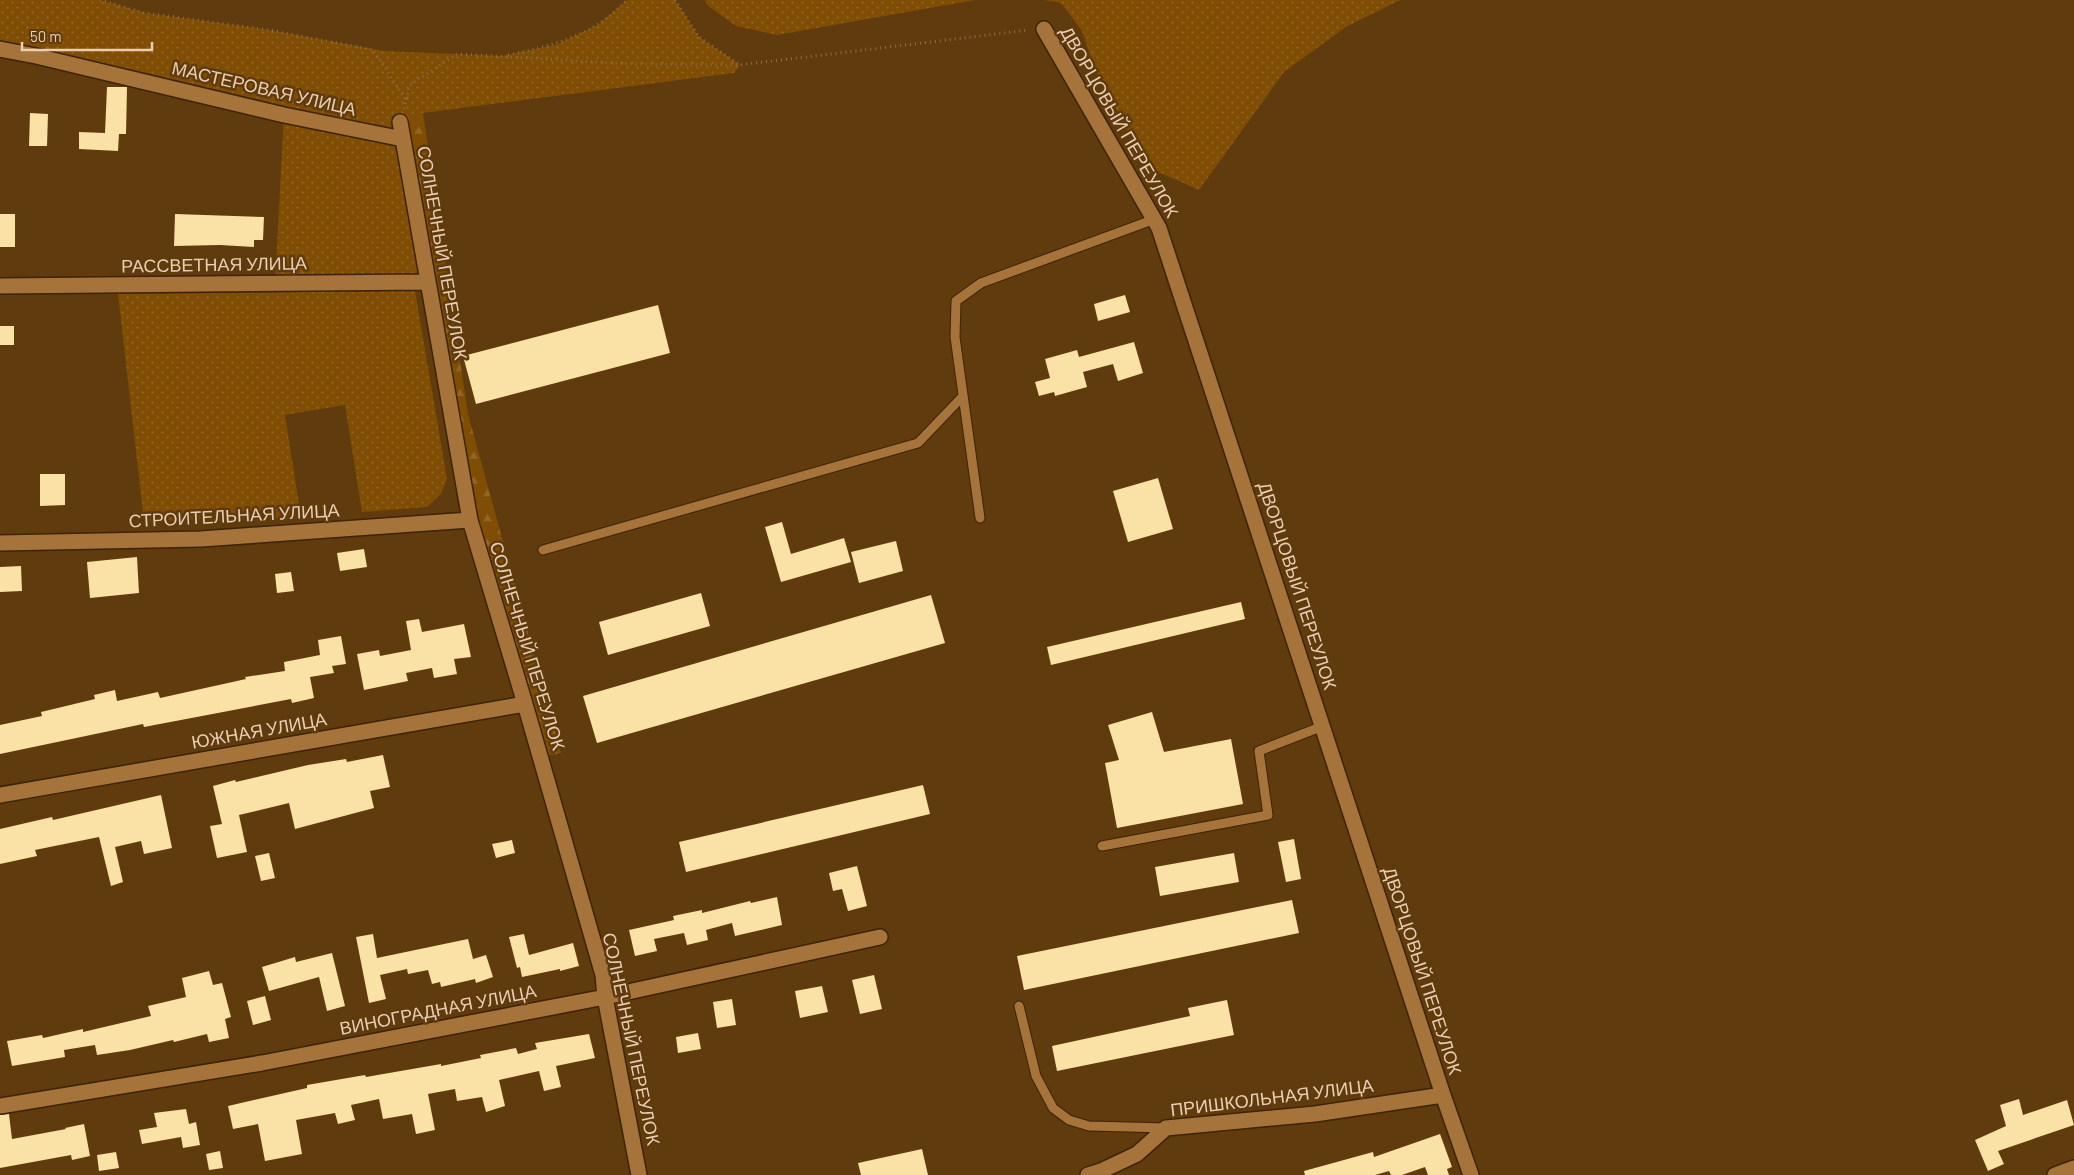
<svg xmlns="http://www.w3.org/2000/svg" width="2074" height="1175" viewBox="0 0 2074 1175" font-family="Barlow,sans-serif">
  <style>
    .grass { fill: url(#grass-dots) }
    .forest { fill: url(#forest-firs) }
    .building { fill: #fae1a6 }
    .lines { fill: none; stroke-linecap: round; stroke-linejoin: round }
    .lane-casing { stroke: #3d2405; stroke-width: 11 }
    .street-casing { stroke: #3d2405; stroke-width: 18 }
    .path { stroke: #8f6d46; stroke-width: 3; stroke-dasharray: 1 4; stroke-linecap: butt }
    .lane { stroke: #a6733b; stroke-width: 9 }
    .street { stroke: #a6733b; stroke-width: 15 }
    .labels { text-anchor: middle; stroke-width: 5; stroke-linejoin: round; paint-order: stroke }
    .street-label { font-size: 18px; fill: #eaceb3; stroke: #5f3b0d }
  </style>
  <defs>
    <pattern id="grass-dots" width="8" height="8" patternUnits="userSpaceOnUse" patternTransform="scale(1.25)"><rect width="8" height="8" fill="#7f4d03"/><path d="M2 2h.1M6 6h.1" fill="none" stroke="#916525" stroke-width="1.8" stroke-linecap="round"/></pattern>
    <pattern id="forest-firs" width="22" height="20" patternUnits="userSpaceOnUse" patternTransform="scale(1.25)"><rect width="22" height="20" fill="#7f4d03"/><path d="M5 1l3.5 6h-7zM16 11l3.5 6h-7z" fill="#916525"/></pattern>
  </defs>
  <rect width="100%" height="100%" fill="#5f3b0d"/>
  <!-- grass -->
  <path class="grass" d="M0,0h100l45,13 124,17 115,21 119,5 55,-12 40,-19 29,-25h48l24,37 41,28 -6,8 -311,40 -22,9 26,160 -152,1 9,-168 -284,-66z
    M705,0h270l-198,35 -41,-9 -29,-21z
    M1044,0h356l-54,27 -62,45 -85,118 -52,-23 -51,-95 -14,-41 -21,-28z
    M415,291l32,188 -6,15 -14,13 -65,5 -17,-107 -60,10 16,102 -157,4 -26,-227z"/>
  <!-- forest -->
  <path class="forest" d="M423,113l45,301 93,339 -21,4 -70,-237 -70,-398z"/>
  <!-- building -->
  <path class="building" d="M107,87h20l-1,47h-7l-1,17 -39,-2v-17l26,1z
    M30,113l18,1 -1,32h-18z
    M0,214h15v33h-15z
    M175,214l89,3 -1,23h-9v7l-34,-2 -46,1z
    M1125,295l5,17 -32,9 -4,-17z
    M658,305l12,48 -194,51 -13,-48z
    M0,326h14v19h-14z
    M1134,342l9,31 -25,8 -5,-17 -30,8 4,15 -32,9 -1,-4 -15,4 -4,-14 15,-4 -5,-19 32,-9 2,7z
    M40,474h25v31l-25,1z
    M1158,478l15,51 -45,13 -15,-51z
    M782,522l9,32 53,-16 7,24 -70,20 -16,-55z
    M896,541l7,30 -44,12 -8,-31z
    M364,549l3,18 -27,4 -3,-18z
    M137,557l2,36 -49,5 -3,-36z
    M21,566l1,25 -22,1v-25z
    M291,572l3,19 -17,2 -2,-19z
    M701,593l9,33 -102,29 -9,-33z
    M931,595l14,48 -348,100 -14,-47z
    M1241,602l4,17 -194,46 -4,-18z
    M419,619l3,13 42,-8 7,33 -17,2 3,15 -23,4 -2,-10 -26,5 2,8 -44,9 -7,-36 22,-4 1,6 31,-6 -5,-29z
    M341,636l5,28 -14,2 2,7 -24,4 4,21 -22,5 -1,-4 -147,28 -1,-3 -143,30v-29l42,-9 -1,-4 54,-13 -1,-4 21,-5 2,11 41,-9 2,6 86,-19 -1,-2 40,-6 -1,-9 36,-7 -2,-15z
    M1152,712l12,40 67,-13 12,65 -126,24 -12,-65 14,-3 -11,-35z
    M383,755l7,32 -20,4 4,17 -79,21 -6,-26 -50,12 8,37 -30,6 -7,-32 12,-2 -9,-38 22,-6 1,2 72,-17 38,-6 1,3z
    M923,785l7,29 -244,58 -7,-30z
    M161,795l11,53 -28,6 -3,-13 -26,6 8,35 -12,4 -12,-49 -64,13 2,6 -37,8v-35l52,-12 1,3z
    M1294,839l7,40 -15,3 -8,-40z
    M512,840l3,13 -19,5 -4,-14z
    M269,853l6,25 -14,3 -6,-25z
    M1234,853l5,29 -79,14 -5,-29z
    M857,866l10,40 -19,5 -6,-22 -9,2 -4,-18z
    M777,897l5,28 -47,11 -3,-13 -26,7 2,10 -21,5 -3,-12 -30,6 3,12 -22,5 -6,-26 45,-10 -1,-4 29,-6v3l48,-12 1,2z
    M1292,900l7,33 -275,57 -7,-34z
    M373,934l4,24 91,-19 5,20 13,-4 7,22 -17,6 -1,-4 -34,8 -1,-5 -8,2 -4,-14 -20,4 -1,-5 -27,6 6,24 -17,4 -13,-66z
    M524,934l5,21 44,-12 6,23 -19,5v-2l-38,8 -2,-10 -3,1 -8,-31z
    M332,953l13,53 -18,5 -8,-34 -50,14 -7,-24 33,-10 1,5z
    M209,971l4,14 9,-2 9,34 -6,2 4,19 -20,4 -2,-8 -33,8 -1,-2 -43,10 -33,5 -2,-10 -31,5 1,7 -53,9 -5,-25 35,-6 1,3 40,-9v3l68,-16 -3,-10 38,-9 -4,-19z
    M874,975l8,34 -22,5 -8,-34z
    M822,986l6,26 -28,6 -5,-27z
    M265,996l6,24 -18,5 -6,-24z
    M732,999l4,26 -19,3 -4,-26z
    M1227,1000l7,35 -177,36 -5,-25 138,-30 -2,-8z
    M698,1033l3,16 -23,4 -2,-16z
    M589,1034l6,24 -39,8 5,21 -17,4 -5,-20 -40,9 6,26 -19,6 -4,-15 -25,4 -2,-12 -27,5 7,36 -19,4 -4,-20 -29,5 -4,-20 -28,6 4,15 -17,4 -3,-11 -39,7 6,34 -37,7 -7,-37 -25,5 -5,-23 79,-18v-3l58,-10 1,2 75,-13v2l40,-8 -1,-3 36,-7 2,6 19,-5 -2,-6z
    M2019,1099l4,16 44,-15 7,25 -76,26 6,13 -16,7 -13,-31 31,-14 -6,-21z
    M186,1109l3,15 7,-2 4,23 -17,3 -2,-11 -39,7 -3,-14 18,-3 -3,-14z
    M9,1114l3,25 54,-10 -1,-1 19,-4 6,32 -18,4 -1,-5 -71,13v-53z
    M1440,1134l12,33 -5,2 2,6h-21l-3,-8 -23,8h-11l-2,-4 -14,4h-70l-1,-4 69,-19 1,5z
    M922,1149l6,26h-67l-3,-12z
    M220,1151l3,17 -14,2 -3,-16z
    M116,1152l3,16 -20,3 -2,-16z"/>
  <g class="lines">
    <!-- lane casing -->
    <g class="lane-casing">
      <path id="lane" d="M980,518l-25,-181 1,-36 25,-18 174,-64
        M543,550l375,-107 45,-47
        M1102,846l166,-31 -9,-64 64,-25
        M1019,1006l17,70 17,32 16,12 20,6 77,2"/>
    </g>
    <!-- street casing -->
    <g class="street-casing">
      <path id="street" d="M1044,29l115,199 284,867 28,80
        M0,49l36,7 248,59 119,24
        M400,122l70,398 55,184 78,271 2,22 34,178
        M0,286l427,-4
        M0,543l201,-4 269,-19
        M0,795l525,-91
        M0,1106l262,-43 343,-66 275,-60
        M1088,1175l13,-4 36,-17 29,-26 149,-14 128,-19
        M2055,1175l19,-7"/>
    </g>
    <!-- path -->
    <path class="path" d="M100,0l45,13 124,17 104,20 33,50
      M675,0l24,37 41,28 289,-35
      M508,55c46,-10 85,-19 119,-55
      M404,109l6,-24 47,-31 173,10 109,1"/>
    <!-- lane -->
    <use href="#lane" class="lane"/>
    <!-- street -->
    <use href="#street" class="street"/>
  </g>
  <g class="labels">
    <!-- street labels -->
    <g class="street-label">
      <text transform="translate(264 89) rotate(13)" y="6">МАСТЕРОВАЯ УЛИЦА</text>
      <text transform="translate(1119 122) rotate(60)" y="6">ДВОРЦОВЫЙ ПЕРЕУЛОК</text>
      <text transform="translate(442 253) rotate(80)" y="6">СОЛНЕЧНЫЙ ПЕРЕУЛОК</text>
      <text transform="translate(214 265) rotate(-1)" y="6">РАССВЕТНАЯ УЛИЦА</text>
      <text transform="translate(234 516) rotate(-3)" y="6">СТРОИТЕЛЬНАЯ УЛИЦА</text>
      <text transform="translate(1297 586) rotate(72)" y="6">ДВОРЦОВЫЙ ПЕРЕУЛОК</text>
      <text transform="translate(527 646) rotate(73)" y="6">СОЛНЕЧНЫЙ ПЕРЕУЛОК</text>
      <text transform="translate(259 731) rotate(-10)" y="6">ЮЖНАЯ УЛИЦА</text>
      <text transform="translate(1422 971) rotate(72)" y="6">ДВОРЦОВЫЙ ПЕРЕУЛОК</text>
      <text transform="translate(438 1010) rotate(-11)" y="6">ВИНОГРАДНАЯ УЛИЦА</text>
      <text transform="translate(631 1039) rotate(78)" y="6">СОЛНЕЧНЫЙ ПЕРЕУЛОК</text>
      <text transform="translate(1272 1098) rotate(-7)" y="6">ПРИШКОЛЬНАЯ УЛИЦА</text>
    </g>
  </g>
  <!-- scale -->
  <path d="M22 42v8h130v-8" fill="none" stroke="#eaceb3" stroke-width="2.5"/>
  <text x="30" y="42" font-size="15" fill="#eaceb3" stroke="#5f3b0d" stroke-width="4" paint-order="stroke">50 m</text>
</svg>
